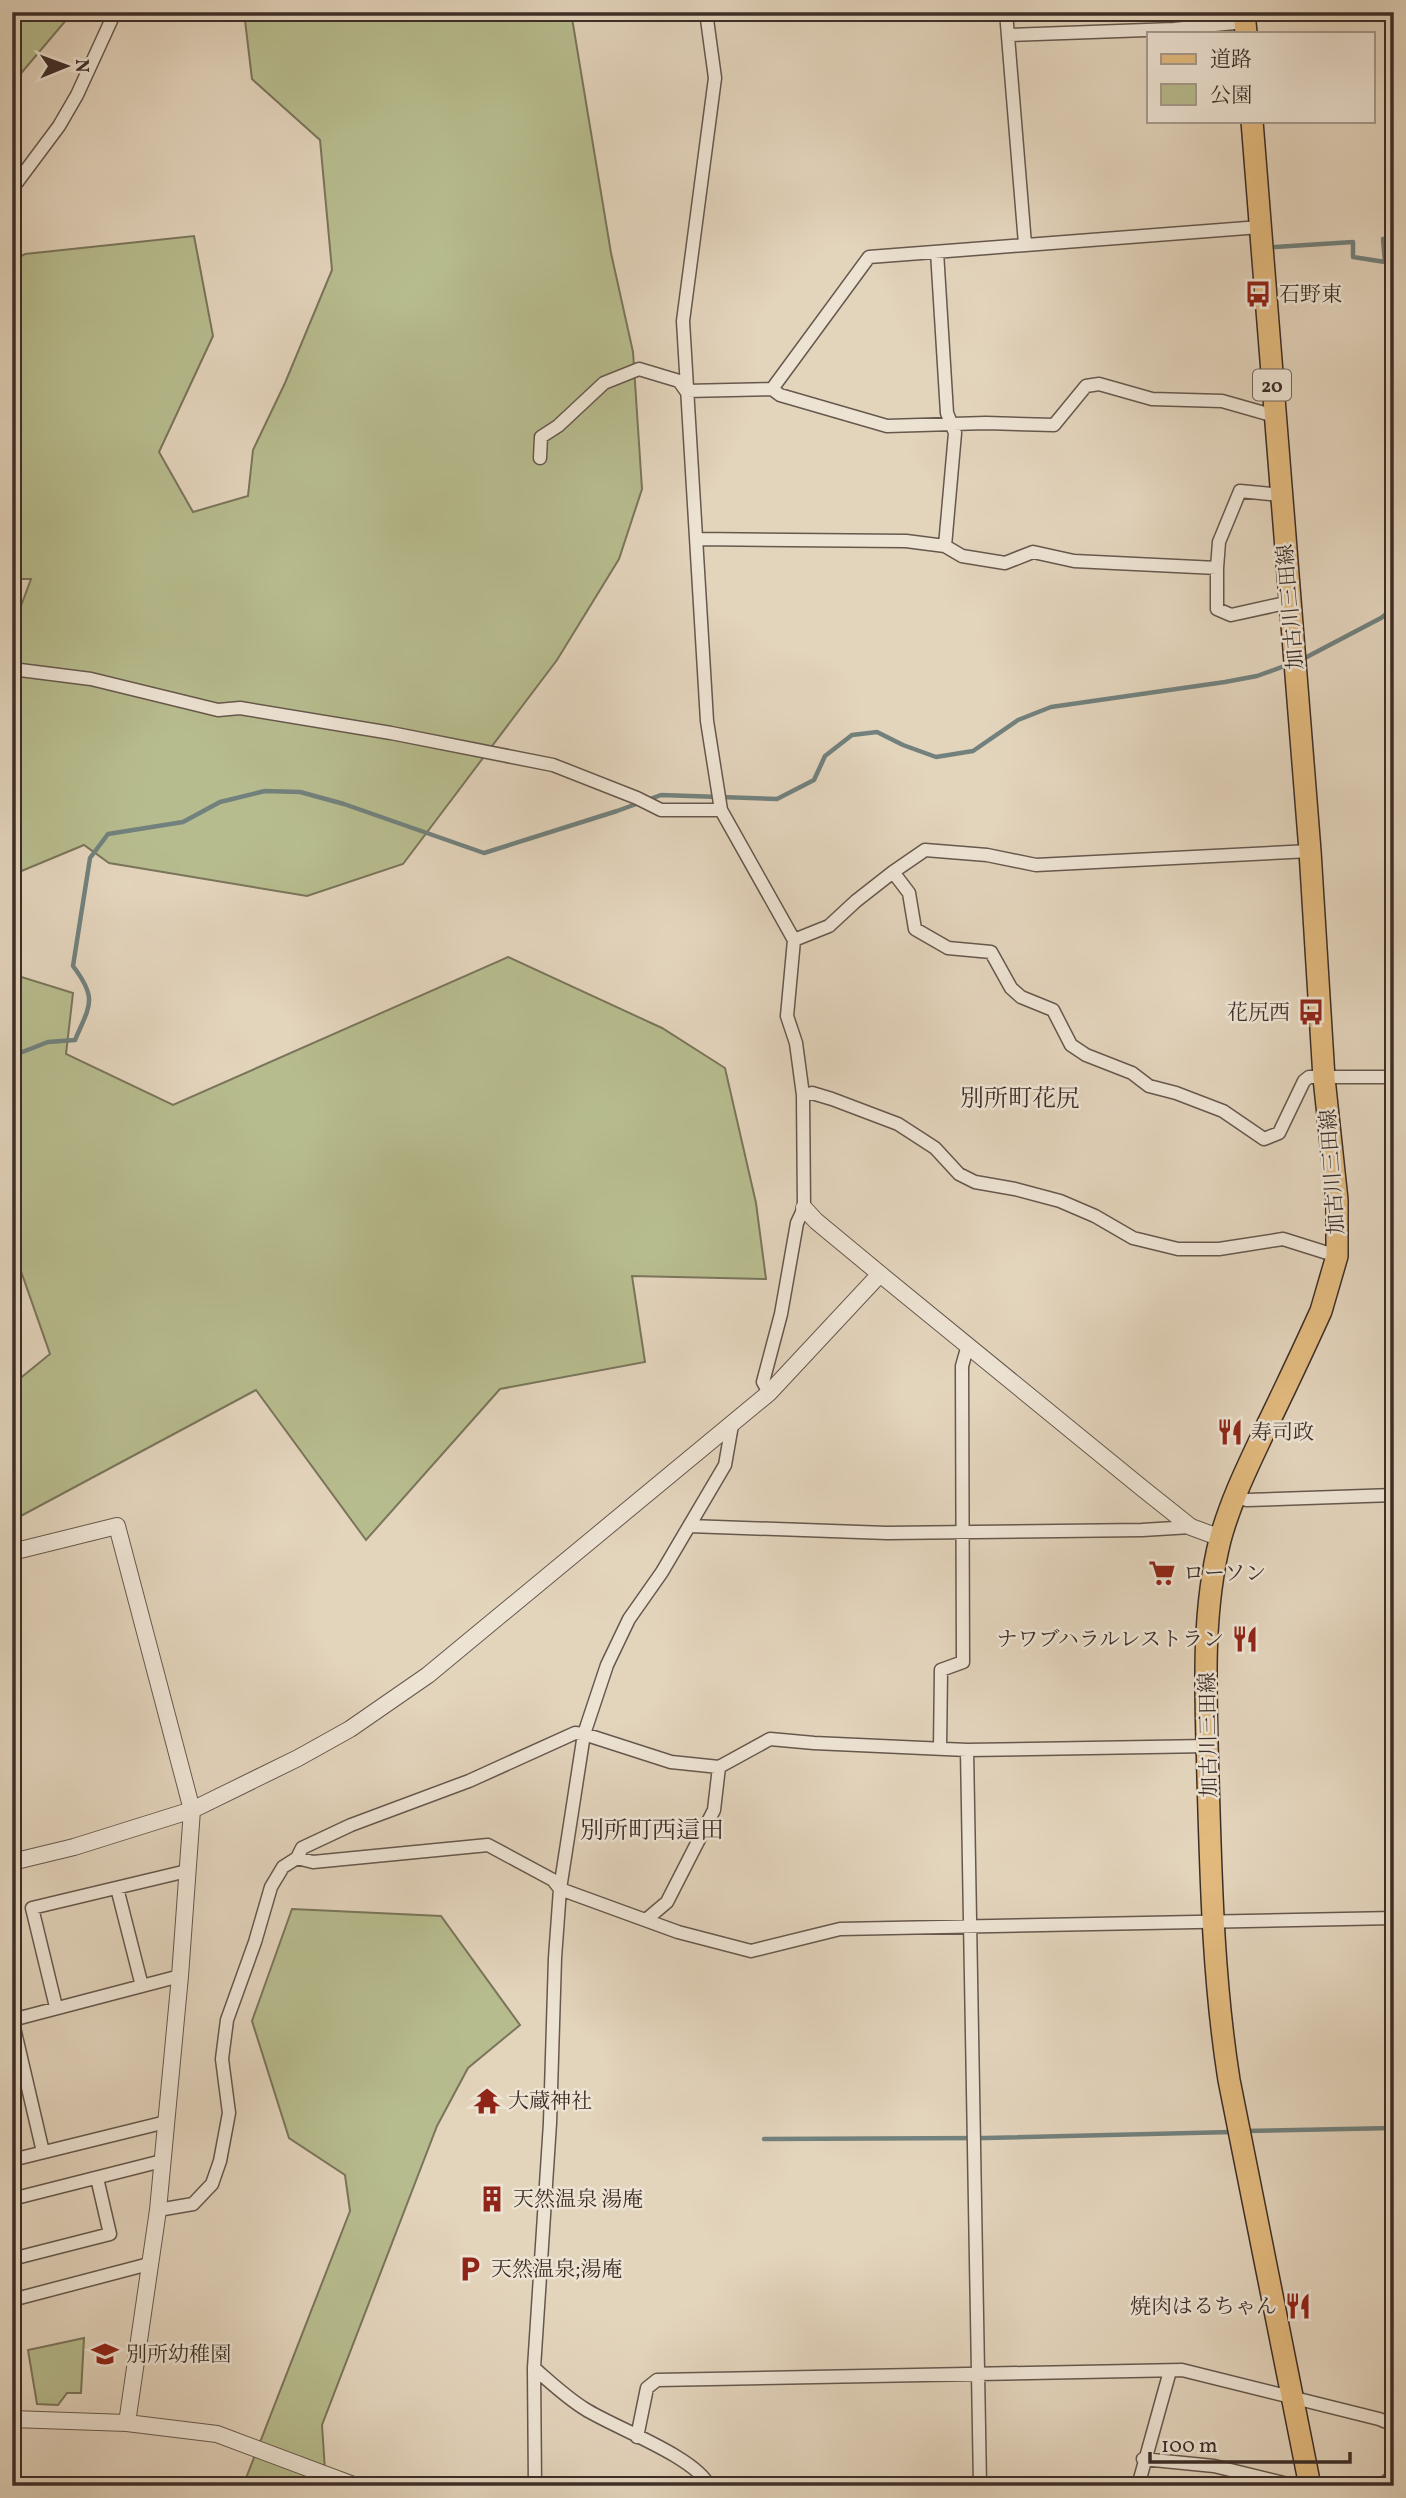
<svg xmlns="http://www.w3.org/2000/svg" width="1406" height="2498" viewBox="0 0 1406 2498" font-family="Vollkorn,'Noto Serif JP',serif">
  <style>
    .green { fill: #b7bc8e; stroke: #7a755b; stroke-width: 2 }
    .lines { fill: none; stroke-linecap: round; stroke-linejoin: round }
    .stream { stroke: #72817d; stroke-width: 4.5 }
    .minor-casing { stroke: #66584d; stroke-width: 15 }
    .tertiary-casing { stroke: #66584d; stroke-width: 18 }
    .primary-casing { stroke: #3d2e28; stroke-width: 24 }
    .minor { stroke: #ede3d3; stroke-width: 12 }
    .tertiary { stroke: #ede3d3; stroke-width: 16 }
    .primary { stroke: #e2ba7e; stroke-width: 21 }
    .labels { text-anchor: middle; stroke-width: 5; stroke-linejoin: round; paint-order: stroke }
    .shield { fill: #ede3d3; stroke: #72645b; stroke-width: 2 }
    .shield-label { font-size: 19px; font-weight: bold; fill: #3d2e28 }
    .poi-label { font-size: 21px; fill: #3d2e28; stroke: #ede3d3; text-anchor: start }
    .street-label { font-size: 21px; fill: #3d2e28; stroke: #ede3d3 }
    .quarter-label { font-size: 24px; fill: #3d2e28; stroke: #ede3d3 }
  </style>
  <rect width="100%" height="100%" fill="#e3d4bc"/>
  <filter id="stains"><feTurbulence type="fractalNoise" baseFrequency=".00286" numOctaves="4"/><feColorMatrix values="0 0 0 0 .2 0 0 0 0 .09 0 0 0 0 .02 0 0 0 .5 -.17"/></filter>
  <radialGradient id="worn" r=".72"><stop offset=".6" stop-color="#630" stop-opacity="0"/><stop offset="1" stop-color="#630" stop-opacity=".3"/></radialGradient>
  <!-- green -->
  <path class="green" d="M12,12h61l-61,72z
    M244,12h327l40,241 22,99 9,137 -23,70 -62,101 -154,204 -96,32 -198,-33 -25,-18 -72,30v-245l19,-51h-19v-318l13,-7 169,-18 19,100 -54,116 34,60 55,-16 5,-46 32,-67 47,-113 -12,-130 -68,-61z
    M508,957l154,71 63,40 31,135 10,76 -134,-3 13,86 -145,27 -134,151 -110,-150 -239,128 -5,-3v-130l38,-31 -34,-97h-4v-283l61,19 -7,61 107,51z
    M292,1909l149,7 79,109 -52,43 -31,58 -115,299 4,61h-83l107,-275 -5,-36 -56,-37 -37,-117z
    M84,2338l-3,55h-14l-9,12 -21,-1 -9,-54z"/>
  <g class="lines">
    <!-- stream -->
    <path class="stream" d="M1275,247l78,-5v15l32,5 -2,-23 11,-1
      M1301,660l80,-42 13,-10
      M12,1056l36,-14 27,-2c15,-35 23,-41 -2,-74l17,-108 18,-24 75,-12 37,-20 45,-11 35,1 44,12 140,49 133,-42 44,-16 116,4 37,-19 11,-24 27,-21 25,-3 26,13 33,12 37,-6 45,-31 33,-13 174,-25 32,-6 33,-12
      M1244,2131l150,-3
      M764,2139l222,-1 246,-6"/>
    <!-- minor casing -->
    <g class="minor-casing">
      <path id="minor" d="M706,12l9,66 -32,243 24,400 14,89 73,130 -7,76 9,27 7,52 1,113 -7,15 -16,91 -18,68 6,11
        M1006,12l19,232
        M1008,35l166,-6 71,-7
        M12,189l47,-63 18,-31 38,-83
        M937,252l10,161 8,20 -10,113
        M772,389l8,6 107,31 99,-3 68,2 32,-39 13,-2 53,15 70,2 53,15
        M686,391l86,-2 97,-132 391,-30
        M540,458l1,-21 17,-11 46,-43 35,-14 40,12 7,10
        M696,539l210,2 39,5 17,10 43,7 28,-11 41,9 143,7v41l14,6 59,-13
        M1217,568l2,-26 21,-51 41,4
        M12,669l79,10 127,31 22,-2 151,25 162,32 84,33 24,12h60
        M893,872l32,-22 62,5 49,10 274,-14
        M794,940l35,-14 27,-25 37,-29 16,21 6,36 33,19 43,4 20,36 10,9 32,13 18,35 15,10 46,18 17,13 27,7 47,18 41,28 15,-6 25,-52 5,-4h85
        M803,1095l9,-2 20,6 66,25 37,24 24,26 16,8 40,7 45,12 35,15 38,22 45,11h41l64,-10 54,17
        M1234,1496l13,4 147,-5
        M689,1526l198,7 255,-3 49,-3
        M940,1749l1,-79 22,-8 -1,-296 6,-21
        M967,1750l13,736
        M297,1858l5,-10 49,-23 118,-44 106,-48 9,1 87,28 48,5 51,-28 44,4 153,7 241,-4
        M117,1888l25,98
        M647,1919l20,-17 47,-92 5,-43
        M56,2007l-24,-99 155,-37
        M12,2019l31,133
        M12,2020l168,-44
        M12,2160l154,-38
        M12,2199l150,-38
        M158,2210l35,-6 19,-20 8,-23 9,-48 -7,-54 5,-39 28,-78 16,-55 12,-20 14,-9 16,4 175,-17 65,35 7,9 118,43 73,19 89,-22 554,-11
        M12,2259l98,-25 -13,-56
        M12,2300l137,-36
        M534,2368c16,14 33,30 51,41 30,19 111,48 124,77
        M637,2437l10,-49 10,-8 525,-10 197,49 15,6
        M1143,2459l71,7 82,20
        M535,2486l-1,-118 16,-245 5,-165 5,-69 24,-155 23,-69 22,-46 33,-47 63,-107 7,-40
        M1138,2486l32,-115
        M1382,2486l12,-12"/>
    </g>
    <!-- tertiary casing -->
    <g class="tertiary-casing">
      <path id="tertiary" d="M804,1208l12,13 64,53 262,214 49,39 30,11
        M12,1552l105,-26 75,284 -12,166 -22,234 -31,213
        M12,1862l62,-15 118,-37 106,-52 52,-29 78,-54 341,-282 111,-119
        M12,2419l115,4 90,11 139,52"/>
    </g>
    <!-- primary casing -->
    <g class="primary-casing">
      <path id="primary" d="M1244,12l2,21
        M1252,121l58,730 14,227 13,122v56l-16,55c-19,42 -39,84 -59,125 -16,34 -32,67 -42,104 -19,76 -14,159 -12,238 3,101 5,201 21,302l81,406"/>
    </g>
    <!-- minor -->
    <use href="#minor" class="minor"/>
    <!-- tertiary -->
    <use href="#tertiary" class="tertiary"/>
    <!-- primary -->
    <use href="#primary" class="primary"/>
  </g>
  <!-- icons -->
  <defs>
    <g id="bus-bare" transform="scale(2.1)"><path d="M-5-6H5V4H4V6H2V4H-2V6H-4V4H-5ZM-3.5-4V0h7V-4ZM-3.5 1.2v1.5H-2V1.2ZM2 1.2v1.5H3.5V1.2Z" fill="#8f2418" stroke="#ede3d3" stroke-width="2.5" paint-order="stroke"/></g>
    <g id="restaurant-bare" transform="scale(2.1)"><path d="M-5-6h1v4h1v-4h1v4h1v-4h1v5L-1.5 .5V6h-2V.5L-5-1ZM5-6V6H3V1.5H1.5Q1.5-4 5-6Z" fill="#8f2418" stroke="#ede3d3" stroke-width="2.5" paint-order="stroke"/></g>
    <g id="supermarket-bare" transform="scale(2.1)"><path d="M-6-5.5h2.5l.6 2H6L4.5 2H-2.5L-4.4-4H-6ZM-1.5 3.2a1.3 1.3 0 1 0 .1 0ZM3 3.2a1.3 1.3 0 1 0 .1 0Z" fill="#8f2418" stroke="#ede3d3" stroke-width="2.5" paint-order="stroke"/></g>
    <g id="temple-bare" transform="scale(2.1)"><path d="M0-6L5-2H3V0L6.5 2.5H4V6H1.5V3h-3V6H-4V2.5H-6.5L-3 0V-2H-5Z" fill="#8f2418" stroke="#ede3d3" stroke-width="2.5" paint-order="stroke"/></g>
    <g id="building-bare" transform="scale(2.1)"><path d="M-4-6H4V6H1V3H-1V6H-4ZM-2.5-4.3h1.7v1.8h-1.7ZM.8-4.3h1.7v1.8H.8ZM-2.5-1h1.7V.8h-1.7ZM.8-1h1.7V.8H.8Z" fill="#8f2418" stroke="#ede3d3" stroke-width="2.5" paint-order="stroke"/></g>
    <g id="parking-bare" transform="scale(2.1)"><path d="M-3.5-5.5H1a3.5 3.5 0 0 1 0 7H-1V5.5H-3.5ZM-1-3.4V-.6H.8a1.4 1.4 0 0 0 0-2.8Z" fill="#8f2418" stroke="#ede3d3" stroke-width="2.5" paint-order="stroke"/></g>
    <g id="school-bare" transform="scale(2.1)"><path d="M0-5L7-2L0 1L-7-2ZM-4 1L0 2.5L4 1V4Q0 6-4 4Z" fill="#8f2418" stroke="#ede3d3" stroke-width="2.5" paint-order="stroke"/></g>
  </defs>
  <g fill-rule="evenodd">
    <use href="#bus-bare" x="1258" y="294"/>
    <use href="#bus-bare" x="1311" y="1012"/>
    <use href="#restaurant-bare" x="1230" y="1432"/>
    <use href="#supermarket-bare" x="1162" y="1573"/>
    <use href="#restaurant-bare" x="1245" y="1639"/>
    <use href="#temple-bare" x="487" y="2101"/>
    <use href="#building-bare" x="492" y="2199"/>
    <use href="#parking-bare" x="470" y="2269"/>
    <use href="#restaurant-bare" x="1298" y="2306"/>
    <use href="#school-bare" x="105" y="2354"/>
  </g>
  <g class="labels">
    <!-- shield labels -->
    <rect class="shield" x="1253" y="369.5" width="38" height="31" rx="5"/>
    <g class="shield-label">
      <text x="1272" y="392">20</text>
    </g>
    <!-- poi labels -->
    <g class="poi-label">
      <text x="1279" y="301">石野東</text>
      <text x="1290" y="1019" text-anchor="end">花尻西</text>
      <text x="1251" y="1439">寿司政</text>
      <text x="1183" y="1580">ローソン</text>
      <text x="1224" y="1646" text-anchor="end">ナワブハラルレストラン</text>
      <text x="508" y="2108">大蔵神社</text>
      <text x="513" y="2206">天然温泉 湯庵</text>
      <text x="491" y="2276">天然温泉;湯庵</text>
      <text x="1277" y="2313" text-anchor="end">焼肉はるちゃん</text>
      <text x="126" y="2361">別所幼稚園</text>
    </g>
    <!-- street labels -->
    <g class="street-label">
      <text transform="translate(1290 607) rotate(-95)" y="7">加古川三田線</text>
      <text transform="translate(1332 1172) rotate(-94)" y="7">加古川三田線</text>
      <text transform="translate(1208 1735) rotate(-91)" y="7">加古川三田線</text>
    </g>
    <!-- quarter labels -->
    <g class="quarter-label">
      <text x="1020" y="1106">別所町花尻</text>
      <text x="652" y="1838">別所町西這田</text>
    </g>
  </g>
  <!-- margin -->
  <rect width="1406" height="2498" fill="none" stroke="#e3d4bc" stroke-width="42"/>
  <rect x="14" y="14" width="1378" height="2470" fill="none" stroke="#3d2e28" stroke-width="3.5"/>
  <rect x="21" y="21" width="1364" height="2456" fill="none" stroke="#3d2e28" stroke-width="2"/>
  <!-- legend -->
  <rect x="1147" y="32" width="228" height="91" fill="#ede3d3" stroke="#a79b8f" stroke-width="2"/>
  <rect x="1161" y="54" width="35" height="10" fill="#e2ba7e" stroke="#a79b8f" stroke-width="2"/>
  <text x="1210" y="66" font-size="21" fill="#3d2e28">道路</text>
  <rect x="1161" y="84" width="35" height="21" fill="#b7bc8e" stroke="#a79b8f" stroke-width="2"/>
  <text x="1210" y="102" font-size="21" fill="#3d2e28">公園</text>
  <!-- north arrow -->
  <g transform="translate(66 66) rotate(89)" stroke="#ede3d3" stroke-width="5" paint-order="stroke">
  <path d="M0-5L12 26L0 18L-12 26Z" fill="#3d2e28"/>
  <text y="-10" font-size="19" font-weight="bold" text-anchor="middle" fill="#3d2e28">N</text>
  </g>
  <!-- scale -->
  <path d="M1150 2452v10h200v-10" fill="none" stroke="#3d2e28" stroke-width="3.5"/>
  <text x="1161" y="2452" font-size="21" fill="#3d2e28" stroke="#ede3d3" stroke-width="5" paint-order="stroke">100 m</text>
  <rect width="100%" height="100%" filter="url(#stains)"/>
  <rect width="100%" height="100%" fill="url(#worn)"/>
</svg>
